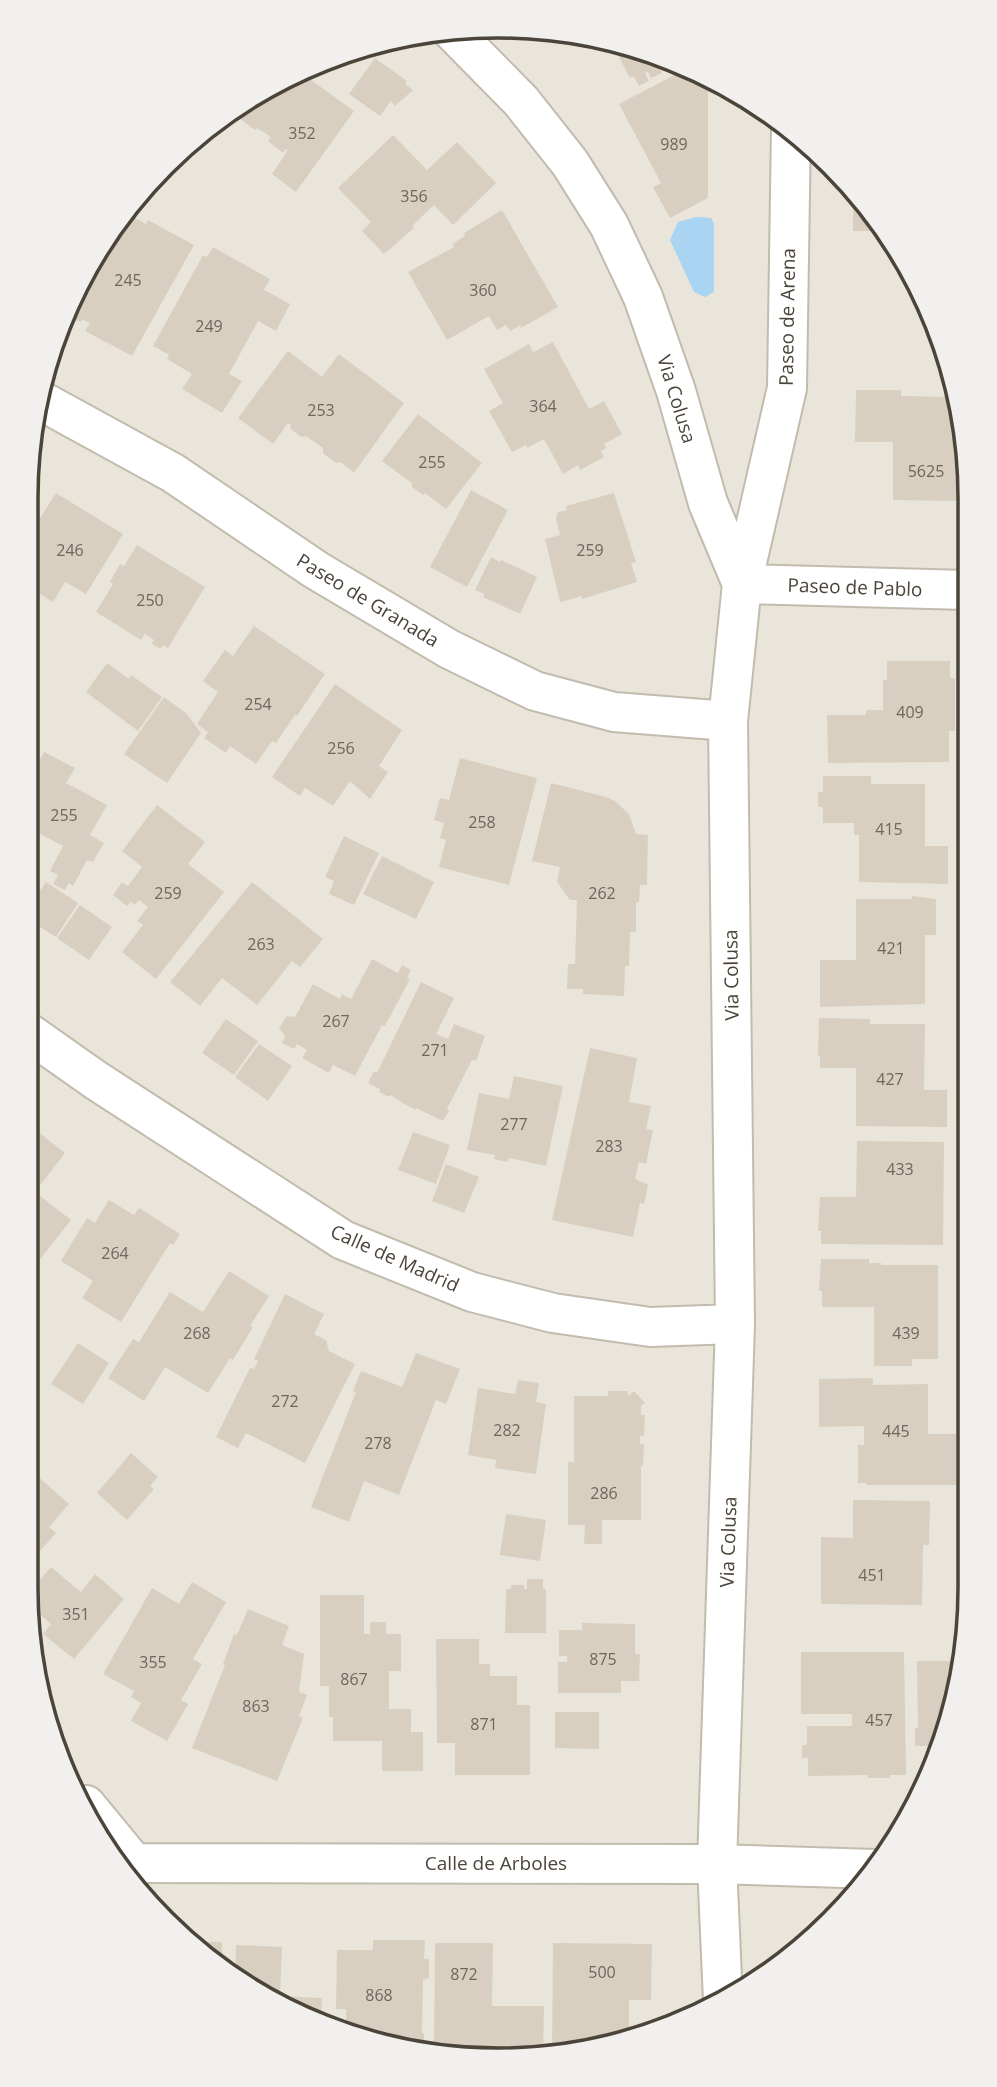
<svg xmlns="http://www.w3.org/2000/svg" width="997" height="2087" viewBox="0 0 997 2087" font-family="'Open Sans',sans-serif">
  <style>
    .residential { fill: #eae5da }
    .water { fill: #a9d4f2 }
    .building { fill: #d8cfc1 }
    .lines { fill: none; stroke-linecap: round; stroke-linejoin: round }
    .minor-casing { stroke: #c2bbae; stroke-width: 42 }
    .tertiary-casing { stroke: #c2bbae; stroke-width: 42 }
    .minor { stroke: #fff; stroke-width: 38 }
    .tertiary { stroke: #fff; stroke-width: 38 }
    .labels { text-anchor: middle; stroke-width: 5; stroke-linejoin: round; paint-order: stroke }
    .number-label { font-size: 16px; fill: #6e675b }
    .street-label { font-size: 19px; fill: #4b4439; stroke: #fff }
    .rim { fill: none; stroke: #4b4439; stroke-width: 3.5 }
  </style>
  <rect width="100%" height="100%" fill="#f6f3ec"/>
  <!-- residential -->
  <path class="residential" d="M499,26l92,9 89,27 106,62 87,87 62,107 32,118 4,1153 -9,92 -27,89 -44,81 -58,71 -125,90 -147,45 -155,-5 -144,-55 -75,-54 -63,-67 -73,-135 -25,-153v-1090l9,-92 27,-89 44,-81 59,-72 71,-58 82,-44 89,-27z"/>
  <!-- water -->
  <path class="water" d="M696,217l15,1 3,6v68l-9,5 -11,-5 -24,-52 8,-18z"/>
  <!-- building -->
  <path class="building" d="M611,42l60,18 3,6 -9,5 -3,-7 -4,2 4,7 -11,5 -3,-6 -3,1 4,8 -10,5 -5,-10 -4,2z
    M375,58l32,23 -2,3 8,6 -18,16 -4,-5 -11,15 -31,-22z
    M688,68l20,11v119l-38,20 -17,-31 8,-4 -42,-79z
    M300,72l54,39 -58,81 -24,-18 16,-24 -2,-1 -3,4 -15,-12 3,-4 -14,-9 -2,2 -21,-16 9,-12 16,-8 7,4 8,-13z
    M393,135l34,35 30,-28 39,41 -43,42 -19,-20 -22,21 2,2 -30,26 -22,-23 9,-9 -33,-34z
    M853,191l20,20 12,20h-32z
    M502,210l56,97 -37,21 -1,-3 -10,6 -4,-6 -9,5 -8,-14 -42,24 -39,-68 46,-25 -2,-3 13,-8 -1,-3z
    M125,213l21,11 2,-4 46,25 -62,111 -47,-25 5,-8 -8,-4 -1,3 -18,-6 43,-80z
    M213,247l57,32 -6,11 26,14 -14,27 -18,-10 -29,53 13,7 -20,32 -40,-24 10,-15 -25,-15 2,-4 -16,-9 50,-91 4,2z
    M553,342l36,67 15,-8 18,33 -18,10 2,4 -5,3 3,6 -24,13 -2,-5 -15,9 -19,-35 -17,9 -1,-3 -14,7 -23,-41 14,-8 -19,-34 45,-25 4,8z
    M288,351l34,26 17,-23 65,49 -50,70 -13,-11 -5,1 -13,-10v-5l-17,-12 -5,1 -11,-9 1,-3 -3,-2 -15,21 -35,-26z
    M856,390h45v6l55,1 4,16 -1,88 -66,-1v-58h-38z
    M418,414l64,49 -36,46 -21,-16 -2,2 -12,-9 2,-2 -31,-23z
    M471,490l37,20 -41,77 -37,-20z
    M56,493l67,41 -37,60 -21,-12 -12,20 -24,-15 12,-20 -15,-8v-19z
    M614,493l22,69 -5,1 6,19 -55,17v-3l-22,6 -15,-63 15,-4 -4,-16 2,-7 9,-2 -1,-4z
    M137,545l68,42 -37,61 -5,-3 -2,4 -9,-5 2,-4 -9,-6 -4,6 -45,-28 17,-28 -3,-2 10,-18 4,2z
    M491,557l9,5 1,-2 36,17 -17,37 -37,-17 2,-3 -10,-4z
    M254,626l71,48 -28,42 -2,-1 -19,28 -4,-2 -16,23 -26,-18 -4,7 -22,-15 4,-6 -11,-8 21,-32 -15,-11 22,-31 8,6z
    M887,661h63v17h5v53h-6v31l-121,1 -1,-48h39v-5h17v-30h4z
    M107,663l22,16 2,-4 31,22 -24,34 -52,-39z
    M335,684l67,46 -23,36 9,6 -18,27 -20,-18 -17,25 -28,-18 -5,8 -28,-19z
    M164,697l22,16 15,20 -34,50 -43,-29z
    M26,718l11,5 -11,23z
    M44,752l31,16 -9,15 41,22 -17,30 14,8 -11,19 -6,-2 -14,26 -4,-3 -4,7 -12,-6 5,-9 -8,-4 13,-25 -37,-20v-41z
    M460,758l77,20 -28,107 -70,-18 7,-27 -6,-2 4,-15 -10,-3 6,-22 9,2z
    M823,776h48v8h54v62h23v38l-89,-2v-47h-5v-12h-31v-16h-5v-15h5z
    M551,783l55,14 9,4 14,13 7,20 12,1 -1,50h-7l-1,17h-3v30h-6l-1,34h-4l-1,30 -41,-2v-5h-16l1,-25h7l2,-64h-7l-13,-18 3,-15 -28,-6z
    M157,805l48,37 -17,22 36,28 -68,87 -34,-27 21,-27 -6,-4 11,-14 -9,-7 -4,5 -4,-3 -4,4 -14,-11 9,-13 6,4 14,-19 -20,-16z
    M344,836l35,17 -25,52 -25,-11 5,-13 -9,-4z
    M382,856l52,26 -18,37 -53,-25z
    M46,882l32,21 -22,34 -30,-19v-7z
    M252,882l71,57 -23,28 -8,-6 -35,44 -35,-27 -22,28 -30,-24z
    M912,896l24,3v36h-11v69l-105,3v-47h36v-61h56z
    M80,905l32,22 -23,33 -32,-22z
    M372,959l26,14 4,-8 9,5 -4,8 3,1 -25,47 -3,-1 -27,51 -22,-11 -4,8 -27,-15 5,-8 -10,-6 -3,5 -12,-6 3,-7 -6,-8 8,-12 8,1 18,-33 27,15 2,-5 9,5z
    M421,982l33,16 -18,36 12,5 6,-15 31,12 -9,25 -4,-1 -25,49 2,2 -6,10 -27,-13 -1,2 -25,-15 -1,2 -10,-5 1,-3 -12,-6 6,-12 3,2z
    M819,1018l51,1v5h55l-1,66h23v37l-91,-1v-58h-36v-12h-2z
    M226,1019l32,22 -24,34 -32,-22z
    M259,1044l33,22 -24,35 -33,-24z
    M590,1048l47,10 -8,44 22,4 -5,23 7,1 -7,34 -7,-2 -4,17 13,6 -4,19 -4,-1 -7,34 -81,-17z
    M514,1076l49,10 -17,80 -37,-8 -1,4 -14,-3 1,-4 -28,-5 12,-57 30,6z
    M28,1124l37,29 -30,39 36,28 -45,57v-151z
    M413,1132l37,13 -14,39 -38,-14z
    M857,1141l87,1 -1,103 -122,-1v-13h-3l2,-34h36z
    M446,1164l33,13 -15,36 -32,-12z
    M109,1200l25,15 5,-7 41,26 -7,11 -3,-2 -49,79 -39,-24 11,-17 -32,-20 26,-43 8,5z
    M821,1259h48v4h12v2h57v94h-26v7h-38v-59h-52v-16h-3z
    M229,1271l40,25 -19,30 3,1 -20,33 -3,-2 -22,35 -43,-26 -21,34 -36,-23 25,-39 6,3 31,-50 33,20z
    M285,1294l39,20 -10,20 12,6 3,11 26,13 -50,99 -59,-30 -8,15 -22,-11 34,-69 4,1 4,-8 -4,-2z
    M78,1343l31,20 -26,41 -32,-20z
    M416,1353l44,16 -14,35 -10,-4 -37,95 -35,-14 -15,41 -38,-15 45,-115 -3,-1 8,-20 41,16z
    M873,1378v7l55,-1v50h28v51h-90v-2h-8v-38h6v-19l-45,1v-48z
    M518,1380l21,3 -3,19 10,2 -10,70 -41,-6 1,-8 -28,-5 10,-67 37,6z
    M608,1391h20v5l6,-5 11,12 -4,3v9h4l-1,21h-4v8h4l-1,22h-2v54h-39v24h-18l1,-19h-17v-63h6v-66h34z
    M131,1453l27,24 -8,9 4,3 -27,31 -30,-27z
    M26,1466l43,38 -20,23 7,6 -30,34z
    M853,1500l77,1 -1,44h-6l-1,60 -101,-1v-67l32,1z
    M506,1514l40,6 -6,41 -40,-6z
    M51,1567l30,25 14,-18 29,25 -50,60 -31,-25 8,-10 -22,-19 -2,-10z
    M527,1579h16v10h3v44h-41l1,-44h5v-4h13v4h3z
    M192,1582l34,20 -33,57 9,5 -21,36 7,4 -21,37 -36,-20 10,-18 -10,-6 3,-6 -31,-17 49,-86 27,16z
    M320,1595h44v39h6v-12h16v12h15v37h-12v38h22v23h12v39h-41v-30h-49v-24h-4v-31h-9z
    M248,1609l41,17 -7,19 22,9 -5,38 8,3 -8,21 4,2 -26,63 -85,-33 33,-83 -2,-1 11,-30 3,1z
    M582,1623l53,1v30h5l-1,27h-18v12h-63v-31h9v-6h-8v-26h23z
    M436,1639h43v25h11v12h27v29h13v70h-75v-32h-18z
    M801,1652h103l2,123h-16v3h-22v-3l-60,1v-18h-6v-13h5v-19h45v-12h-51z
    M917,1661h35v7h11l-1,13 -20,65h-27v-18h3z
    M555,1712h44v37l-44,-1z
    M373,1940h52l-1,19h5v19l-6,2 -1,53h2v19h-18l-60,-23v-20h-10l1,-59h36z
    M186,1942h36v26l-35,-25z
    M435,1943h58l-1,63h52l-1,50 -109,-3z
    M553,1943l99,1 -1,56h-22v36l-58,17h-19z
    M236,1945l46,2 -2,49 42,2 -1,22 -59,-23 -27,-19z"/>
  <g class="lines">
    <!-- minor casing -->
    <g class="minor-casing">
      <path id="minor" d="M452,31l69,70 49,62 39,62 34,72 33,94 32,112 34,81 -14,137 7,603 -18,540 6,137
        M38,399l135,74 143,97 133,79 86,42 79,21 114,9
        M742,584l225,6
        M26,1031l71,50 246,159 129,52 81,21 97,14 85,-3
        M86,1805l47,57
        M117,1863l600,1 159,5"/>
    </g>
    <!-- tertiary casing -->
    <g class="tertiary-casing">
      <path id="tertiary" d="M742,584l45,-196 4,-260"/>
    </g>
    <!-- minor -->
    <use href="#minor" class="minor"/>
    <!-- tertiary -->
    <use href="#tertiary" class="tertiary"/>
  </g>
  <g class="labels">
    <!-- number labels -->
    <g class="number-label">
      <text x="302" y="139">352</text>
      <text x="674" y="150">989</text>
      <text x="414" y="202">356</text>
      <text x="128" y="286">245</text>
      <text x="483" y="296">360</text>
      <text x="209" y="332">249</text>
      <text x="543" y="412">364</text>
      <text x="321" y="416">253</text>
      <text x="432" y="468">255</text>
      <text x="926" y="477">5625</text>
      <text x="70" y="556">246</text>
      <text x="590" y="556">259</text>
      <text x="150" y="606">250</text>
      <text x="258" y="710">254</text>
      <text x="910" y="718">409</text>
      <text x="341" y="754">256</text>
      <text x="64" y="821">255</text>
      <text x="482" y="828">258</text>
      <text x="889" y="835">415</text>
      <text x="168" y="899">259</text>
      <text x="602" y="899">262</text>
      <text x="261" y="950">263</text>
      <text x="891" y="954">421</text>
      <text x="336" y="1027">267</text>
      <text x="435" y="1056">271</text>
      <text x="890" y="1085">427</text>
      <text x="514" y="1130">277</text>
      <text x="609" y="1152">283</text>
      <text x="900" y="1175">433</text>
      <text x="115" y="1259">264</text>
      <text x="197" y="1339">268</text>
      <text x="906" y="1339">439</text>
      <text x="285" y="1407">272</text>
      <text x="507" y="1436">282</text>
      <text x="896" y="1437">445</text>
      <text x="378" y="1449">278</text>
      <text x="604" y="1499">286</text>
      <text x="872" y="1581">451</text>
      <text x="76" y="1620">351</text>
      <text x="603" y="1665">875</text>
      <text x="153" y="1668">355</text>
      <text x="354" y="1685">867</text>
      <text x="256" y="1712">863</text>
      <text x="879" y="1726">457</text>
      <text x="484" y="1730">871</text>
      <text x="602" y="1978">500</text>
      <text x="464" y="1980">872</text>
      <text x="379" y="2001">868</text>
    </g>
    <!-- street labels -->
    <g class="street-label">
      <text transform="translate(787 317) rotate(-89)" y="7">Paseo de Arena</text>
      <text transform="translate(677 399) rotate(73)" y="7">Via Colusa</text>
      <text transform="translate(855 587) rotate(2)" y="7">Paseo de Pablo</text>
      <text transform="translate(368 600) rotate(31)" y="7">Paseo de Granada</text>
      <text transform="translate(731 975) rotate(-91)" y="7">Via Colusa</text>
      <text transform="translate(395 1258) rotate(24)" y="7">Calle de Madrid</text>
      <text transform="translate(728 1542) rotate(-88)" y="7">Via Colusa</text>
      <text x="496" y="1870">Calle de Arboles</text>
    </g>
  </g>
  <!-- crop -->
  <path d="M0 0H997V2087H0ZM498 38H498A460 460 0 0 1 958 498V1588A460 460 0 0 1 498 2048H498A460 460 0 0 1 38 1588V498A460 460 0 0 1 498 38Z" fill="#f1f0ef" fill-rule="evenodd"/>
  <path class="rim" d="M498 38H498A460 460 0 0 1 958 498V1588A460 460 0 0 1 498 2048H498A460 460 0 0 1 38 1588V498A460 460 0 0 1 498 38Z"/>
</svg>
